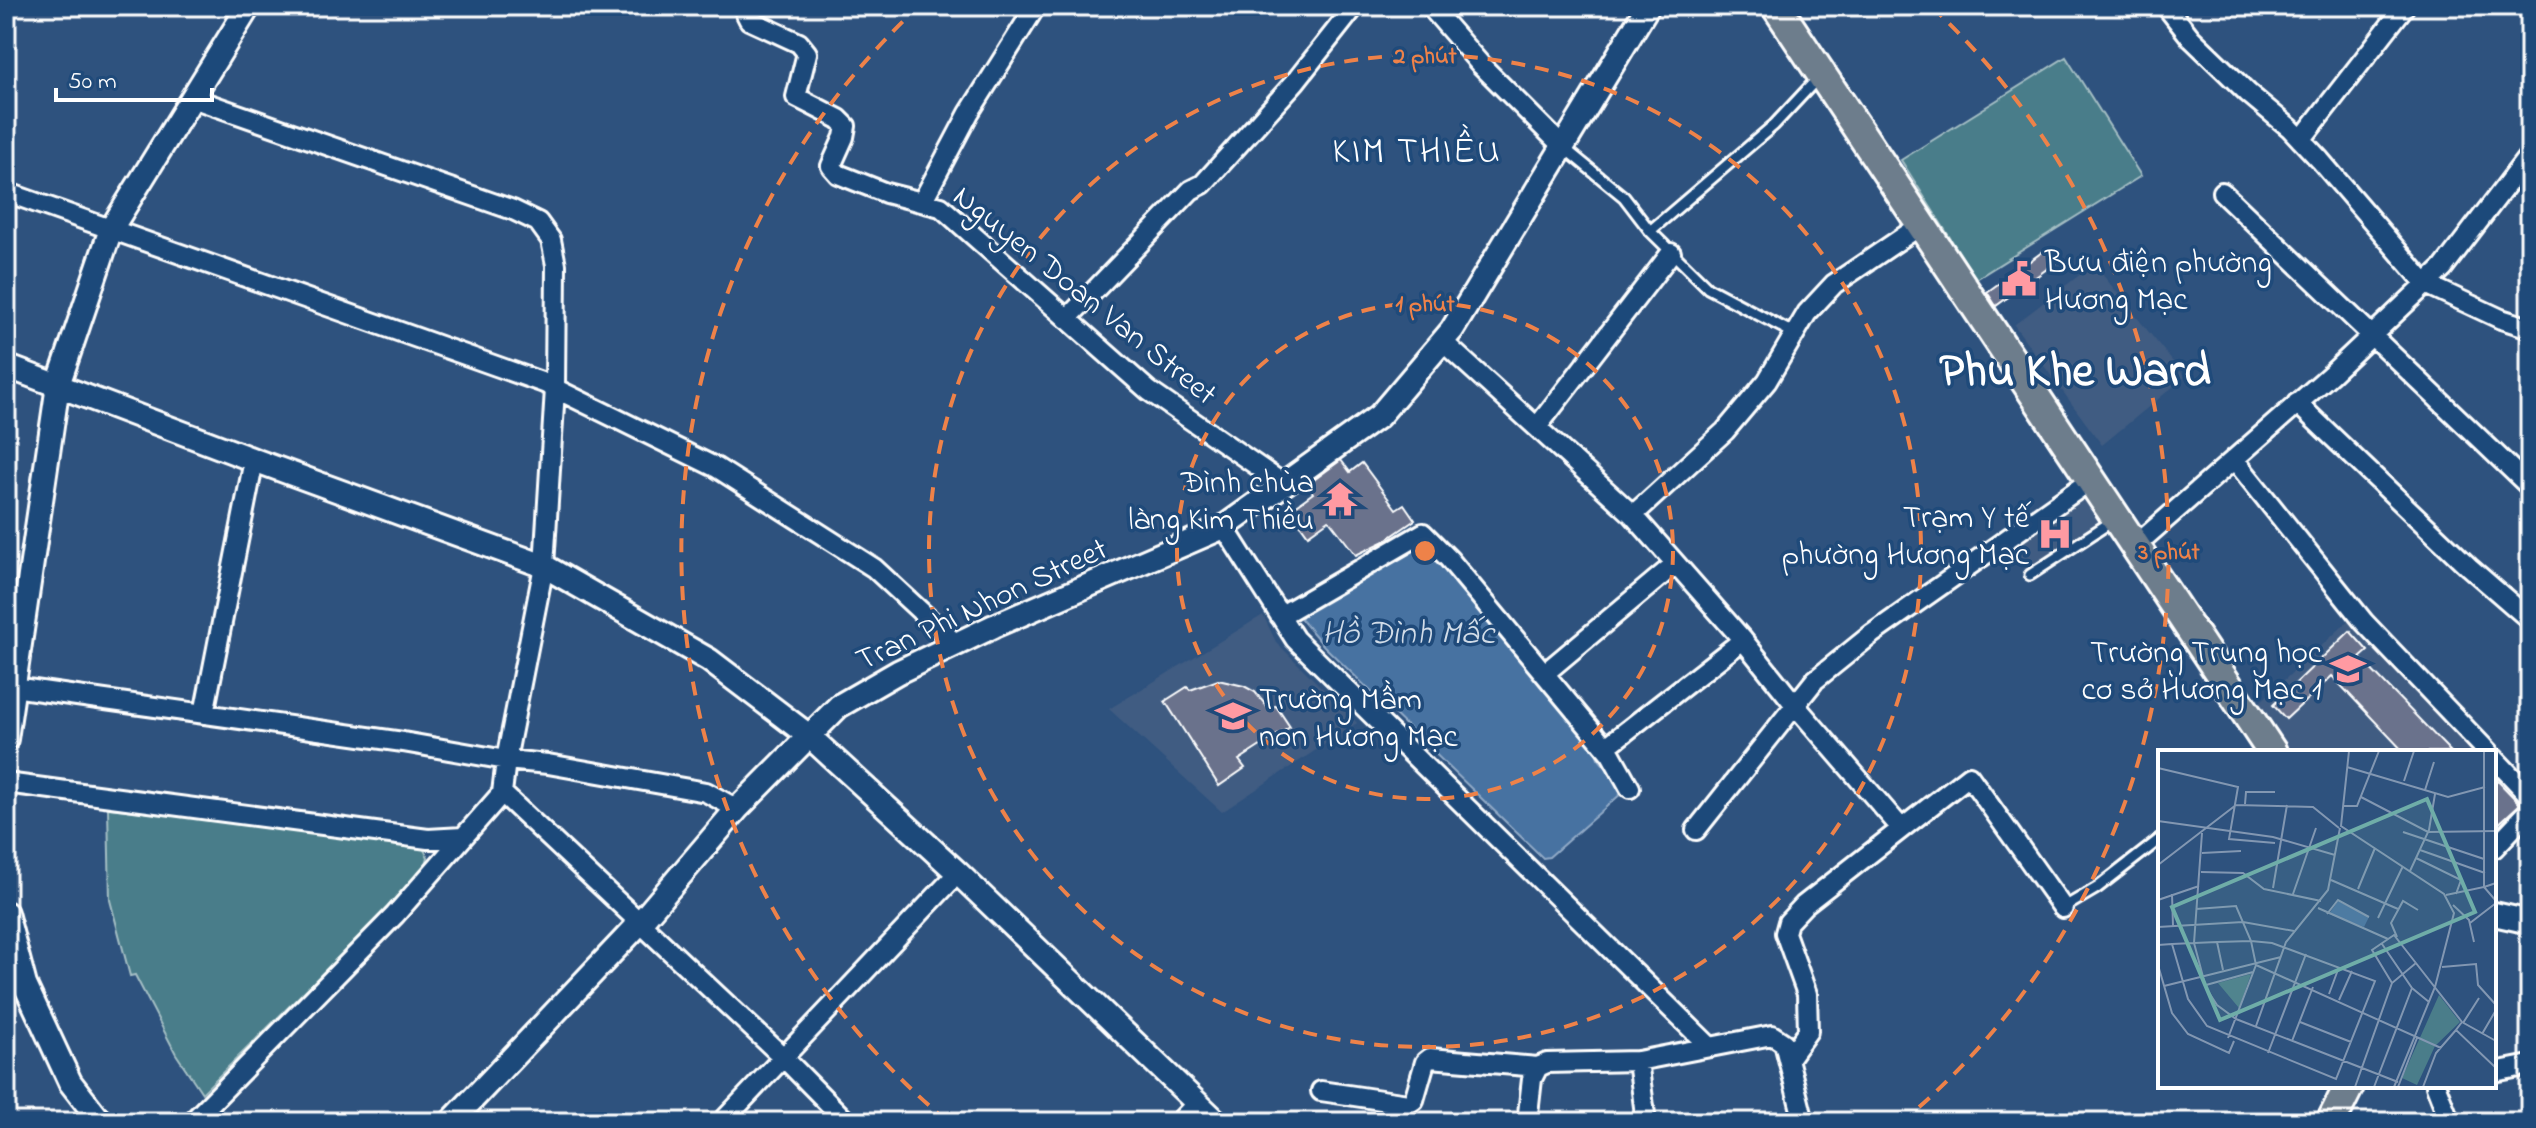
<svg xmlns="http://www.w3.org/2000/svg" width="2536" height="1128" viewBox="0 0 2536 1128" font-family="'Indie Flower',sans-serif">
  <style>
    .built { fill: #405c82 }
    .green { fill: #4a7d8a; stroke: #a4bec4; stroke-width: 2 }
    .water { fill: #4772a1; stroke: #91aac7; stroke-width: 2 }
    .building { fill: #6a728c; stroke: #fff; stroke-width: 2 }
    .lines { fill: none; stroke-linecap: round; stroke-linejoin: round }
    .service-casing { stroke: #fff; stroke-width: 15 }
    .minor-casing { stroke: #fff; stroke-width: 24 }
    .tertiary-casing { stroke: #fff; stroke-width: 28 }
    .primary-casing { stroke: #fff; stroke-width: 34 }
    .service { stroke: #1f4a7a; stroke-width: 9 }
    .minor { stroke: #1f4a7a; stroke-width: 18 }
    .tertiary { stroke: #1f4a7a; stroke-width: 22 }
    .primary { stroke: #6d7d8c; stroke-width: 28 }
    .ring { fill: none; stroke: #ee8249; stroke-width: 4; stroke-dasharray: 14 10 }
    .labels { text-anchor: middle; stroke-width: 7; stroke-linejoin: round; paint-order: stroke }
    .poi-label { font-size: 32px; fill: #fff; stroke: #1f4a7a; text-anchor: end }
    .street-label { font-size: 32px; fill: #fff; stroke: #1f4a7a }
    .water-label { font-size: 34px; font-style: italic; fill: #d1dce8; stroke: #1f4a7a }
    .quarter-label { font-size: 36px; letter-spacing: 2px; fill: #fff; stroke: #1f4a7a }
    .town-label { font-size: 48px; font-weight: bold; fill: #fff; stroke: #1f4a7a }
    .inset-road { fill: none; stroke: #8297b2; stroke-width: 2 }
    .view { fill: #6fada8; fill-opacity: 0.15; stroke: #6fada8; stroke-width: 4 }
    .inset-edge { fill: none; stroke: #fff; stroke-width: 4 }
    .centre { fill: #ee8249; stroke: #1f4a7a; stroke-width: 4 }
    .ring-label { font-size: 24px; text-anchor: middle; font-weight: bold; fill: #ee8249; stroke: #1f4a7a; stroke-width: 7; stroke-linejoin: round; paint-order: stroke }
  </style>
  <rect width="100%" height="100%" fill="#2e527e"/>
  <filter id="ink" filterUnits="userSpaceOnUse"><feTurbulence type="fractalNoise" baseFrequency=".0125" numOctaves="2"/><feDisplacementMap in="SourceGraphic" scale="16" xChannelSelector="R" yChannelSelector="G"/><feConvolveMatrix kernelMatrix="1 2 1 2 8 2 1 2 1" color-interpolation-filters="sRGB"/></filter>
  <g filter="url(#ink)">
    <!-- built -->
    <path class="built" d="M2094,264l91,113 -83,68 -88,-120z
      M2081,491l23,33 -75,50 -24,-30z
      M1263,615l13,27 81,81 -135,89 -113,-103z
      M2354,616l125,136h-188l-32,-49z"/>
    <!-- green -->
    <path class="green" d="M2066,57l75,119 -165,103 -75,-119z
      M108,808l300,32 15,8 5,9 -3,11 -35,38 -188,187 -26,-39 -41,-79 -5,1 -20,-76z"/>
    <!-- water -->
    <path class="water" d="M1415,544l10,3 10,9 159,189 4,13 25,30 -1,5 -73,64 -6,1 -219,-212 -23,-27 3,-6z"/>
    <!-- building -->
    <path class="building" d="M2045,250l10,13 -59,43 -9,-14z
      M1341,460l9,12 12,-9 34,46 8,-5 11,16 -32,22 -27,13 -27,-35 -21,15 -18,-25 23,-17 -6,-8z
      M2350,631l18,20 -8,7 91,94h-47l-72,-76 -46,43 -13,-14z
      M1218,680l26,6 11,6 13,16 8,-2 14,21 -51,33 6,8 -26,18 -54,-85 22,-14 3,3z
      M2494,777l26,27 -26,24z"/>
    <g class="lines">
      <!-- service casing -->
      <g class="service-casing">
        <path id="service" d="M1563,147l61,50 26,34 124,-106 44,-47
          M1650,231l58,57 87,46
          M2030,575l84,-55
          M2063,908l34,-20 63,-49"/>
      </g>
      <!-- minor casing -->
      <g class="minor-casing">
        <path id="minor" d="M742,6l7,14 50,23 8,10 -11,44 43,22 7,7 -2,11 -13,29 7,8 48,19 55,14 208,184 136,94
          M1430,6l51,59 82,82
          M2166,6l25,32 57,55 42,35 30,32 106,124 75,35 29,9
          M2301,140l104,-134
          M6,192l538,191 173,85 157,100 82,76
          M2222,192l308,295
          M922,202l47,-89 67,-107
          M1067,319l124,-129 12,-6 92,-102 60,-76
          M1442,341l191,174 110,125 52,65 106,123
          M2297,403l172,164 61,53
          M1537,427l134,-174
          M2234,459l130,163 124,130
          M1633,515l92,-84 42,-50 40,-68 27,-29 87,-59
          M1224,527l71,112 414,407
          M2135,546l195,-171 113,-107 87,-114
          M1280,616l143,-83 26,26 162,195 19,34
          M1545,673l130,-109
          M6,686l397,56 103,18 42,4 158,28 31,17
          M204,714l50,-254
          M1606,747l137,-107
          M2494,758l36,38
          M6,783l422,56 35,-2
          M502,793l281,264 64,65
          M1696,830l119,-150 57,-46 219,-154
          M2494,848l36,-38
          M1788,1059l20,-28 -1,-37 -22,-61 3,-11 16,-17 165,-129 94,132
          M1638,1061l8,61
          M2494,1072l36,-7
          M2436,1086l14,36
          M1321,1091l87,13 6,-4 11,-38 5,-4 108,9
          M192,1122l203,-207 107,-122 4,-33 38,-194 11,-177 1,-124 -5,-25 -13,-18 -25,-12 -321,-112
          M722,1122l236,-249
          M1179,1122l18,-19
          M1527,1122l5,-43 6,-12 9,-4 91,-2 134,-26 12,8 20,79"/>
      </g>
      <!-- tertiary casing -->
      <g class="tertiary-casing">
        <path id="tertiary" d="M6,366l248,94 290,106 165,94 100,76 149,137 259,249
          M6,739l52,-354 53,-156 138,-223
          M6,913l19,72 45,97 31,40
          M2494,914l36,8
          M451,1122l188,-198 98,-115 102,-103 59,-34 96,-46 230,-99 155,-111 73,-86 196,-324"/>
      </g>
      <!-- primary casing -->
      <g class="primary-casing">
        <path id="primary" d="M1776,6l496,746
          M2331,1122l18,-36"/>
      </g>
      <!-- service -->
      <use href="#service" class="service"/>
      <!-- minor -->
      <use href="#minor" class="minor"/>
      <!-- tertiary -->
      <use href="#tertiary" class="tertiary"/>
      <!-- primary -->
      <use href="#primary" class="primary"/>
    </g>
  </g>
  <!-- distance rings -->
  <g class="ring">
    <circle cx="1425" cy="551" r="248"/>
    <circle cx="1425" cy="551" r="496"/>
    <path d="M947 1121A744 744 0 0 1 918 7M1932 7A744 744 0 0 1 1903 1121"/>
  </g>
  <!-- icons -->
  <defs>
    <g id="civic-bare" transform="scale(2.76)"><path d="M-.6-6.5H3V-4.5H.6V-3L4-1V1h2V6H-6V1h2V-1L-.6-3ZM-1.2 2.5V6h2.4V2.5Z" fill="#ff9aa2" stroke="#1f4a7a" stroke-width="2.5" paint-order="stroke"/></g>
    <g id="temple-bare" transform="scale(2.76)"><path d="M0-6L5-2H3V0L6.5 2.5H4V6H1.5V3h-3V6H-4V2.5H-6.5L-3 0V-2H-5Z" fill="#ff9aa2" stroke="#1f4a7a" stroke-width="2.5" paint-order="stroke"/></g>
    <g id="hospital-bare" transform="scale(2.76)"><path d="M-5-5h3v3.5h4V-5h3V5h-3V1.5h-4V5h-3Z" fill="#ff9aa2" stroke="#1f4a7a" stroke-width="2.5" paint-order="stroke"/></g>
    <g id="school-bare" transform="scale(2.76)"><path d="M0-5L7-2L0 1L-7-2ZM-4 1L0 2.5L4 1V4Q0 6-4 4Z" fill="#ff9aa2" stroke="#1f4a7a" stroke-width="2.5" paint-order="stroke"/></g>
  </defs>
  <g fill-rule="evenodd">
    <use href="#civic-bare" x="2019" y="279"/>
    <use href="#temple-bare" x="1340" y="499"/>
    <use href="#hospital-bare" x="2055" y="534"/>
    <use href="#school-bare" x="2348" y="669"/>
    <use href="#school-bare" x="1233" y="716"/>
  </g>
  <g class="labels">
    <!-- poi labels -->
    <g class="poi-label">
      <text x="2045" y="272" text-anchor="start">Bưu điện phường<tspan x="2045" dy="37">Hương Mạc</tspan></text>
      <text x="1314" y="492">Đình chùa<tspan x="1314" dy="37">làng Kim Thiều</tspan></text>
      <text x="2029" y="527">Trạm Y tế<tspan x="2029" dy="37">phường Hương Mạc</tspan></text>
      <text x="2322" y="662">Trường Trung học<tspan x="2322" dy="37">cơ sở Hương Mạc 1</tspan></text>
      <text x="1259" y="709" text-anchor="start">Trường Mầm<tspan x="1259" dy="37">non Hương Mạc</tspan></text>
    </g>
    <!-- street labels -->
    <g class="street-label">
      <text transform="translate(1086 294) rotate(39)" y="11">Nguyen Doan Van Street</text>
      <text transform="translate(981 603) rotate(-25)" y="11">Tran Phi Nhon Street</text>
    </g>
    <!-- water labels -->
    <g class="water-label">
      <text x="1408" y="643">Hồ Đình Mấc</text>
    </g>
    <!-- quarter labels -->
    <g class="quarter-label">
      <text x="1417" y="162">KIM THIỀU</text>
    </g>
    <!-- town labels -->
    <g class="town-label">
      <text x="2075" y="385">Phu Khe Ward</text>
    </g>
  </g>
  <!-- overview -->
  <g transform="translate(2158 750)">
    <rect width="338" height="338" fill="#2e527e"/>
    <path d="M93,224l-12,34 -21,-25zM281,245l21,27 -25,24 -18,39 -15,-7z" fill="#4a7d8a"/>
    <path d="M180,151l31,16 -5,10 -35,-13z" fill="#4772a1"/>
    <path class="inset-road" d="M191,1l-8,75 103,68 10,19 -19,74 -41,100M189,17l101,30 37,-10M0,18l80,19 -9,52 46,4M246,31l10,-30M267,40l9,-28M203,47l67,35 68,-1M87,54l1,-12h29M186,56h13l22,-55M0,71l115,16 62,18M245,82l81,27M44,83l-8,110 12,45 11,17 19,14 162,63M262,100l65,23M44,103l39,-2M258,108l45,22 -5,14M0,115l78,-60 77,2 26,21M252,121l19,-41 6,-36M43,122l42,1 21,16 57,12M173,130l67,29M338,133l-12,4 12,14M115,138l14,-83M200,139l17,-41M14,144l1,32M135,144l23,-66M288,145l38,-8v-136M0,150l41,-14M295,155l16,15 5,22M160,158l70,31M38,159l40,-3 15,35 5,24 -28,73M169,164l11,-14 31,17M220,168l25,-52M312,173l26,-20M0,177l85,-5 51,9M239,187l-6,-14 12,-22 15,9M59,192l6,28M224,194l30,44 17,14M0,195l14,-1 22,-1 23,-1 34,-1 21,2 103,38 -39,98 -129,-53 -19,-27 -16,-55M0,215l14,48 16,21 41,19 5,-12M98,215l185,83M284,217l34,-3 2,21 18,20M234,233l-20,-33 22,-15 68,87 34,19M48,235l47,-13M6,236l117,-29M171,244l10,-27M181,250l13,-29M142,272l51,20M304,272l-6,8 40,38M305,273l16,-25M98,276l30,-84 42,-52 12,-62M324,284l14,-24M134,291l21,-54M110,303l38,-99M197,337l37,-104 24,-20M216,337l38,-99M240,337l19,-49M265,337l13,-34 20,-23"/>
    <path class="view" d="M269,49l48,113 -255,108 -48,-113z"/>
    <rect width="338" height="338" class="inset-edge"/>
  </g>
  <circle cx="1425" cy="551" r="12" class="centre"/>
  <g class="ring-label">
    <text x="1425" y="63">2 phút</text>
    <text x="1425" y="311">1 phút</text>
    <text x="2169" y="559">3 phút</text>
  </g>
  <!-- margin -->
  <rect width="2536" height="1128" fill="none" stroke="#1f4a7a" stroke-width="32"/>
  <rect x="16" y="16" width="2504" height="1096" fill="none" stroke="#fff" stroke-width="3" filter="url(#ink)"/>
  <!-- scale -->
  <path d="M56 88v12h156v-12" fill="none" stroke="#ffffff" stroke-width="4"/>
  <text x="68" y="88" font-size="24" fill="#ffffff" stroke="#1f4a7a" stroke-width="6" paint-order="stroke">50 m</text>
</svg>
